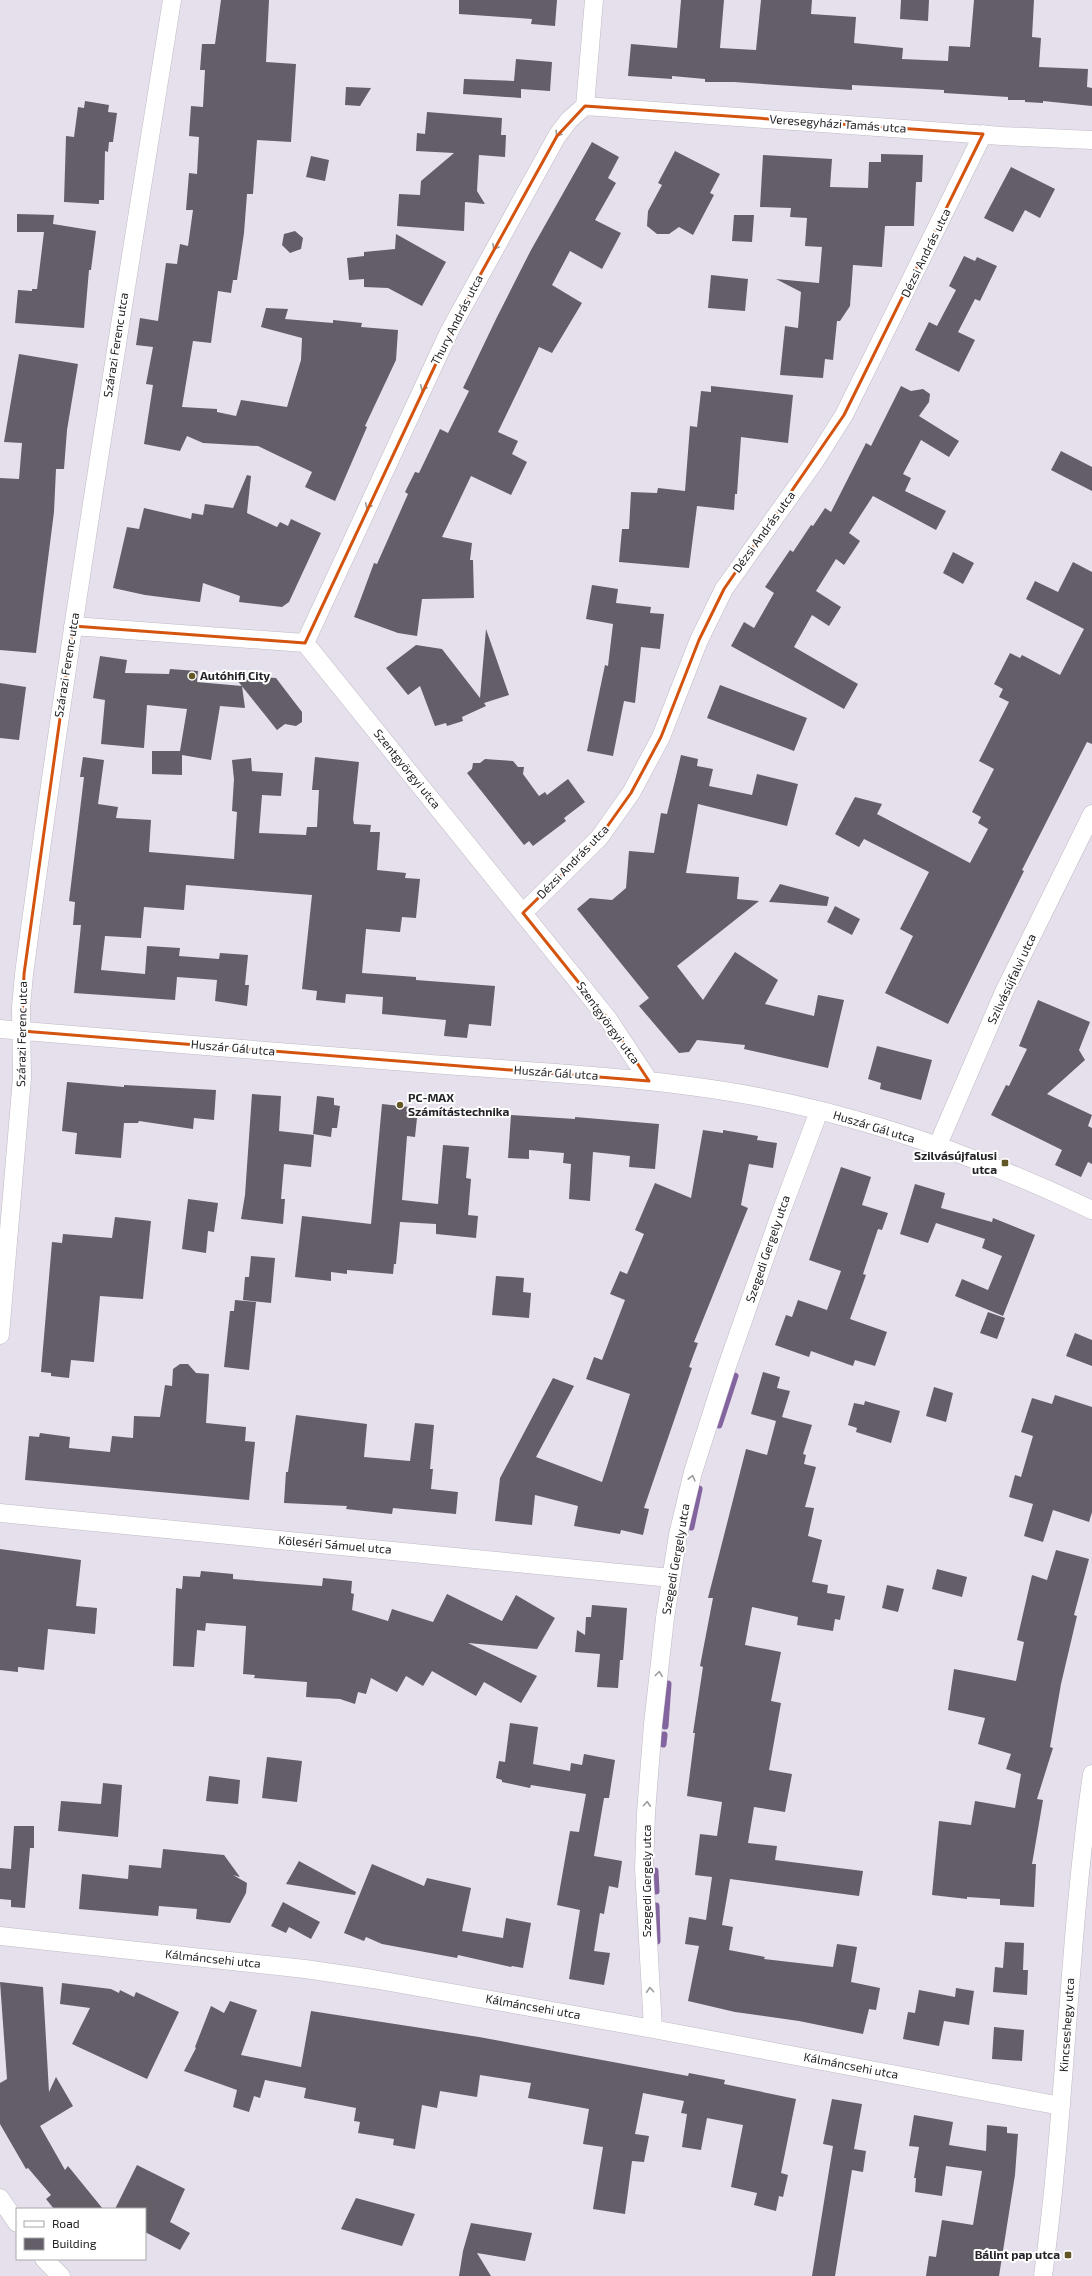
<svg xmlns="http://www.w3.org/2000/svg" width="1092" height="2276" viewBox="0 0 1092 2276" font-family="'Exo 2',sans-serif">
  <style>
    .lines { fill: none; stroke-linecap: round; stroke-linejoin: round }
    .stream { stroke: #83649e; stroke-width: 7 }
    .building { fill: #635e68 }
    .street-casing { stroke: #bfb9c4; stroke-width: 19 }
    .street { stroke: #fff; stroke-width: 18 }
    .oneway { stroke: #9c9c9d }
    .marked { fill: none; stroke: #d4540f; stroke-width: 3; stroke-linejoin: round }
    .poi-dot { fill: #635825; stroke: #fff; stroke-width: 1.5 }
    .labels { text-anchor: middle; stroke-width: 4; stroke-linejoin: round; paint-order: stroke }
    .street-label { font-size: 12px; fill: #242226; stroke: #fff }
    .poi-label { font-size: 12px; font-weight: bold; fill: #242226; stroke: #fff; text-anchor: start }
  </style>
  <rect width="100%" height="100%" fill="#e6e0ec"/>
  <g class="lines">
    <!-- stream -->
    <path class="stream" d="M719,1425l16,-49
      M691,1527l8,-38
      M665,1726l3,-42
      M663,1744l1,-9
      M655,1871l1,20
      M656,1906l1,35"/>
  </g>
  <!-- building -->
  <path class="building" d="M221,0h48l-3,62 30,2 -5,78 -34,-2 -4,54h-6l-3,39 -7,47h-4l-2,13 -13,-2 -7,52 -18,-2 -11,66 35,2v3l19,4 5,-16 46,7 14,-47 1,-22 -41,-11 5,-19 22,1 -3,10 48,4v-3l29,3 -1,4 37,3 -2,30 -31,66 2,1 -32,74 -30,-14 7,-15 -54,-26 -55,-3 -16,-7 -7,15 -36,-7 9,-59 -7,-1 7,-37 -17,-2 4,-27 18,3 8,-58 11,1 3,-20 8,2 5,-36h-7l3,-37 8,1 2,-37 -10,-1 2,-30 12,1 2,-37h-5l2,-26h13z
    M459,0h98l-2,26 -24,-2 1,-5 -73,-5z
    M681,0h43l-4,48 36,2 5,-50h51l-1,14 45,3 -2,26 49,5 -1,11 46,2 1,-15 21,1 4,-47h60l-2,37 9,1 -2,29 49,2 -1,18 5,1v18l-49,-5v2l-18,-1v-2h-17v-3l-64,-4v-3l-92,-5v5l-118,-8h-29v-3l-33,-3v3l-44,-3 3,-32 46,4z
    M901,0h28l-1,21 -28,-2z
    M516,59l36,3 -2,29 -29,-2v9l-58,-4 1,-15 50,2z
    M346,87l25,1 -11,18 -15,-1z
    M85,101l24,4 -1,7 9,1 -4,29h-4l-1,10 -3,-1 -1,49h-5v4l-35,-2 2,-66 8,1 4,-30 6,1z
    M427,112l75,6 -1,17h5l-1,22 -26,-2 -2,36 8,13 -20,-2 -1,29 -67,-5 2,-32 21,1 1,-14 33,-28 -38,-2 1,-18 8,1z
    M592,142l27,15 -11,21 8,5 -21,37 26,13 -19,36 -32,-18 -18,34 30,18 -30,50 -13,-6 -41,85 20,9 -6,13 15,8 -16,33 -40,-19 -29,61 30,6 -2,17h3l1,38 -52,1 -5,37 -19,-3 -44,-16 20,-54 3,1 31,-70 -3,-2 10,-20 4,1 21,-44 8,4 21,-42 -6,-3 34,-71 34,-67z
    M675,151l45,23 -10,19 4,2 -21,40 -14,-8 -10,7h-12l-10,-8 1,-15 14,-26 -4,-2z
    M881,154l42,1 -1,27h-6l-2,44h-29l-3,41 -29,-2 -3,41 -10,15h-3l-4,39 -8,-1 -2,19 -43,-3 5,-49 13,2 3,-36 -25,-13 43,4 3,-36 -17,-1 2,-28 -17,-1 1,-9 -31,-1 3,-52 69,4 -2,28 38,1 1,-26h12z
    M311,156l18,4 -4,21 -19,-4z
    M1011,167l44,22 -15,29 -15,-8 -12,22 -29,-14z
    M17,214l37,1 -1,9 43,7 -5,39h-2l-5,58 -69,-5 3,-33 14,1v-2h5l7,-57h-27z
    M734,215h20l-2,27 -20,-1z
    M295,231l8,7 -2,11 -11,4 -8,-8 2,-11z
    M396,234l50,28 -24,44 -34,-18 -24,-1v-8l-15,1 -2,-22 17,-2v-4l31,-3z
    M964,256l11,5 2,-4 20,9 -17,35 -5,-2 -17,33 17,8 -16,32 -44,-22 14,-28 8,4 19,-36 -7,-4z
    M711,275l37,4 -3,32 -37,-3z
    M19,354l59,10 -11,66 -3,39h-8l-2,43 -18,141 -36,-3v-172l19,1 3,-36 -18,-1z
    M711,386l82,9 -5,48 -47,-6 -4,57h-2l-1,16 -37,-4 -8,62 -70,-6 3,-33h7l2,-37 26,1 1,-5 27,3 5,-65 7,1 4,-36 10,1z
    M901,386l10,5 12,-2 7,5 -1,8 -10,14 40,25 -10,16 -28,-17 -18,34 8,4 -6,13 41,20 -10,19 -63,-34 -24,37 11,8 -16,24 -8,-6 -20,32 25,16 -12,19 -17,-11 -18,32 64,37 -14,25 -113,-63 13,-24 10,6 20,-35 -9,-6 25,-37 3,2 18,-27 2,1 12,-18 6,4 35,-69 5,3z
    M1061,451l31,16v24l-41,-21z
    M247,475l4,1 -4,37 30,14 3,-5 8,4 3,-7 30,14 -32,69 -7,5 -43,-5 1,-6 -37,-13 -3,19 -55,-7 -32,-7 14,-61 12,2 5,-21 47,11 1,-6 11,2 2,-11 28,4z
    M953,552l21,11 -11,21 -20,-11z
    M1073,562l19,10v172l-5,-2 -65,128 2,1 -76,153 -63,-31 28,-57 -13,-7 29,-57 -65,-33 -5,8 -24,-13 20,-37 27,7 -5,10 93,49 18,-34 -10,-6 3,-6 -9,-5 22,-43 -15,-8 30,-59 -10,-5 4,-8 -9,-5 16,-31 10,5 2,-3 38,20 24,-46 -58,-30 9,-18 23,11z
    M592,585l26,4 -2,14 35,4 -1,6 14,1 -4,35 -19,-2 -6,56 -11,-2 -11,55 -26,-5 18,-86 3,1 5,-42 -27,-5z
    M486,629l23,66 -25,8 2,3 -24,11 1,4 -16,5 -1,-3 -11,3 -15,-40 -12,9 -22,-27 30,-23 26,4 38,49z
    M100,656l27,4 -2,13 44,1 1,-5 28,2 -1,11 45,4 3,22 -25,-2 -9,54 -29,-5v20l-30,-1v-23h28l7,-42 -40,-4 -3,43 -43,-4 4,-44 -12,-2z
    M233,675l43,3 26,34v10l-6,4 -11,-2 -8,6z
    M0,683l26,4 -7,53 -19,-2z
    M720,685l87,33 -13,33 -87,-33z
    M681,755l17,4 -1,7 16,3 -4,17 43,9 5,-21 41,10 -11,42 -89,-22 -12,69 53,4 -2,22 22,2 -82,65 26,34 32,-48 43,28 -13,24 49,12 4,-21 26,5 -16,68 -84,-19 1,-4 -48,-5 -8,12 -10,1 -40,-47 10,-8 -72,-89 13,-11 22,2 14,-12 3,-37 25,2 7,-40 6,1z
    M83,757l21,3 -6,44 20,3 -2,11 35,2 -2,32 85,7 3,-47 -5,-1 2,-32 -2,-19 19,-2 1,13 31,2 -2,23 -19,-1 -3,38 47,2 1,-8h10l2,-37h-7l3,-33 44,5 -6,57 1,5 17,1 -1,7h10l-3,38 29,3 -1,5 15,1 -4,39 -14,-1 -2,15 -34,-3 -4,44 54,4v3l79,6 -4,40 -22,-2 -2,14 -23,-2 2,-16 -64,-6 1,-17 -37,-3 -1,9 -29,-3 1,-9 -15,-2 10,-94 -126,-10 -2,25 -40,-3 -3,31 -36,-2 -4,34 44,4 2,-28 33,2 -1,8 40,3 1,-6 28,2 -3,30h4l-2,21 -32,-5 2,-21 -40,-3 -2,23 -101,-7 7,-68h-8l2,-23 -6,-1 15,-124h-4z
    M485,759l28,2 5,6h6l-1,7 16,22 6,-4 2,3 21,-16 17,23 -21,16 2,3 -33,25 -4,-5 -5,4 -57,-72 5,-4 1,-6h7z
    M780,884l49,13 -2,9 -58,-4z
    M835,906l25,13 -8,16 -25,-13z
    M1038,1000l52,22 -11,28 6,10 -38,34 45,21 -4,11 4,2v36l-4,-2 -7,15 -26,-12 7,-15 -71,-35 15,-30 3,1 18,-37 -8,-3z
    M877,1046l55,14 -11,40 -41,-11 1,-6 -13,-4z
    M67,1082l57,5v-2l92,5 -2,30 -20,-2 -1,11 -54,-8 -1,2h-14l-3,35 -46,-4 2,-21 -15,-2z
    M252,1094l29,2 -2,35 35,4 -3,32 -27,-3 -3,35h4l-2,25 -42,-5 4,-24z
    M317,1096l17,2v7l6,1 -3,22h-5l-1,9 -18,-3z
    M382,1104l36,4 -3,29 -8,-1 -5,64 36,4 5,-59 26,2 -3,31 5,1 -3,36 10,1 -2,22 -40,-4v-10l-36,-2 -4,42h-2l-1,10 -46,-4v4l-16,-2v9l-36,-4 7,-61 69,8z
    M511,1115l64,4v-2l84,7 -4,45 -26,-2 1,-11 -37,-4 -3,49 -21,-2 2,-35 -8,-1 1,-10 -35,-3v9l-21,-1z
    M703,1130l20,3v-3l35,6 -1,4 20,3 -4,25 -24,-4 -8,41 7,3 -54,134 4,1 -9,24 3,1 -48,140 5,1 -6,26 -22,-5 -1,4 -46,-8 4,-20 -43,-11 -3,30 -37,-4 5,-43 53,-100 21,8 -38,71 66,25 28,-88 -44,-15 8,-22 8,3 23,-60 -15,-6 10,-23 7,3 17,-40 -9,-4 20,-47 36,15z
    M841,1167l30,10 -9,28 26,8 -6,17 -4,-1 -15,45 3,1 -16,44 37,13 -12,34 -20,-6 -2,6 -42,-15 -2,6 -34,-12 11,-30 6,2 6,-17 29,10 14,-39 -32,-11z
    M915,1184l30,9 -4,15 51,14 1,-4 42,17 -32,81 -48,-20 7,-17 26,11 14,-34 -20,-8 3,-9 -49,-16 -8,20 -28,-9z
    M188,1199l30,4 -4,29 -6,-1 -2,22 -24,-4z
    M115,1217l36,4 -8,78 -43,-3 -6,66 -23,-2 -2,18 -18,-2v-3l-10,-1 11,-130 10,1 1,-9 49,4z
    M251,1256l24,2 -4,45 -28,-3 2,-23h4z
    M496,1276l28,2 -1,14 8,1 -2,25 -37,-3z
    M235,1300l21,2 -7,68 -25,-3 6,-56h4z
    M988,1312l17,6 -8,21 -17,-6z
    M1075,1333l17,7v26l-26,-10z
    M180,1364h8l8,9 13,1 -3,49 40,4 -1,14 10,1 -6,58 -224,-20 4,-44 10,1 1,-4 30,4 -1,11 41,4 2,-16 21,2 1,-22 26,1 5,-32 7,1 1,-17z
    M763,1372l17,5 -3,11 13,3 -8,26 30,8 -9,29 3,1 -2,9 12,3 -11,40 9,1 -6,28 14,4 -10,42 16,3 -1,8 18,3 -5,24 -5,-1 -2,12 -36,-6 1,-8 -46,-10 -7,38 36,7 -10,49 10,2 -12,67 23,4 -7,38 -31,-5 -6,36 29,3 -2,14 88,11 -4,25 -129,-17 -8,46 11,2 -4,23 36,7 -1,2 69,8 4,-23 20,3 -6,35 29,6 -4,22 -7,-1 -6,25 -64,-13 -64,-9 -47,-11 11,-55 -14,-2 4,-27 17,3 6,-43 -17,-2 5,-41 17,2 5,-34 -35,-6 8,-63h-2l10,-66 -3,-1 13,-68h-5l38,-149 21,6 9,-34 -25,-7z
    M934,1387l19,6 -7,29 -20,-6z
    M1055,1395l37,12v105l-3,10 -36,-12 -10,32 -19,-6 9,-32 -24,-7 6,-22 6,2 12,-41 -12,-4 11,-34 20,6z
    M865,1401l35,10 -9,32 -35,-11 1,-4 -9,-3 6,-22 10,2z
    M296,1415l71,9 -3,33 46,4 5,-38 19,2 -4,44h3l-2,20 27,3 -2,22 -63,-6 -1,6 -46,-5 1,-3 -63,-3 2,-31h2z
    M0,1549l81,11 -5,46 21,2 -2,26 -47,-5 -4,41 -26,-3v5l-18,-2z
    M1056,1550l33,9 -15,56 3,1 -16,68 -11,63 3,1 -16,51 6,1 -11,64h4l-2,43 -34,-2v-6l-33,-2v2l-35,-4 7,-74 32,4 4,-24 40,7 6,-34 -15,-5 5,-15 -33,-10 7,-26 -37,-8 6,-41 62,12 8,-39 -7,-2 15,-65 15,5z
    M937,1569l30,8 -5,20 -30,-8z
    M201,1571l32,3v5l89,7 1,-8 29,3 -1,12 3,1 -2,16 36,11 4,-12 41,13 14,-28 55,27 14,-26 39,23 -18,31 -69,-6 69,33 -16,27 -37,-21 -8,14 -44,-25 -9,15 -17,-10 -9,16 -26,-14 -5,16 -8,-2 -3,12 -15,-5 -34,-2 1,-15 -53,-4 1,-3 -12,-1 3,-48 -40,-3 -1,8 -8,-1 -3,37 -21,-1 3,-78 6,1 1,-13 17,1z
    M887,1585l17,4 -6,23 -16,-4z
    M592,1605l35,3 -4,52h-3l-2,28 -21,-1 3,-33 -25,-2 2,-22 8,5 1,-18h5z
    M510,1723l28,4 -5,37 37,7 1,-8 11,2 2,-11 31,6 -6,38h-5l-10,58 28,5 -4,27 -9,-2 -5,28 -4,-1 -6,38 16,2 -6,32 -35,-6 11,-69 -23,-5 13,-74 9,1 7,-38 -55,-9 -1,3 -28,-6v-2l-6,-2 3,-17 6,1z
    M267,1757l35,4 -5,41 -35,-4z
    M209,1776l31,4 -2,24 -32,-3z
    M103,1783l19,2 -4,52 -60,-6 3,-30 40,3z
    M14,1826h20v22h-4l-5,60 -14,-1v-7l-11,-1v-31l11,1z
    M163,1849l61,6 16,22 -7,-2 14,8 -1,10 -16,30 -34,-4 1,-10 -38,-3 -1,10 -79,-7 3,-35 46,5 1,-14 32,3z
    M299,1861l57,31 -1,3 -69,-11z
    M372,1864l52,22 3,-8 44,10 -9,43 41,7 3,-20 25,5 -8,45 -11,-2 -1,1 -53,-12 -1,3 -75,-14 -16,-7 -2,4 -20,-8z
    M283,1902l37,20 -9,17 -22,-12 -3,6 -15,-7z
    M1005,1942l19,1 -1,27h5l-1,25 -34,-3 2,-25 8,1z
    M0,1982l43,5 6,105 7,-15 17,29 -33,20 25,44 3,-4 35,43h-49l-8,-10 5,-4 -23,-27 -2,1 -26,-45v-41l7,-4z
    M62,1983l49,6 8,4 1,-3 14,7 2,-5 43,20 -32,67 -75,-35 18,-36 -30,-4z
    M956,1988l18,3 -5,34 -25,-4 -5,25 -36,-7 5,-27 7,1 4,-23 36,7z
    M230,2001l27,9 -16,45 60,12 10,-56 168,26 209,39 1,-3 36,7 -1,4 72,15 -15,74 7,2 -5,22 -4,-1 -3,15 -22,-6 3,-12 -26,-6 12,-62 -36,-7 -6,32 -19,-3 5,-33 -6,-1 3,-12 -41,-8 -8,41 14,2 -5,26 -12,-1 -7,53 -32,-5 10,-62 -20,-3 6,-35 -61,-11 3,-15 -51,-8 -3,22 -37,-6 -3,17 -15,-3 -7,44 -22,-4 1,-6 -36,-6 2,-11 -6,-1 2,-13 -52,-10 2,-10 -41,-8 -5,18 -6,-2 -5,16 -16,-5 4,-17 -53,-19 12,-23 -1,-1 16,-41 13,7z
    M994,2027l30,3 -2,31 -30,-2z
    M832,2099l30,5 -8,45 12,2 -3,21 -11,-2 -17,106h-23l21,-130 -10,-2z
    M914,2115l39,7 -4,23 37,6 1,-26 20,2v6l11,1 -3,41 -16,101h-73l3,-20 7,1 6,-37 31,5 9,-54 -36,-5 -4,30 -27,-4 1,-14h-2l5,-31 -10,-1z
    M137,2165l48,24 -15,33 20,11 -10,17 -35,-18v-23h-30z
    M356,2198l59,16 -13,32 -61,-17z
    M471,2223l61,10 -7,28 -48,-8 14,23h-32l4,-25z"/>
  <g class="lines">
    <!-- street casing -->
    <g class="street-casing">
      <path id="street" d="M585,106l417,30 90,4
        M73,626l232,17 303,376 41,62
        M305,643l144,-311 108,-196 12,-16 16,-14 9,-106
        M523,913l76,-75 32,-45 30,-56 38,-97 25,-51 91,-128 29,-46 139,-281
        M0,1029c140,12 279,23 419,34 113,9 228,13 340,34 114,22 228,63 333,113
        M937,1147l67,-155 88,-178
        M0,1335l22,-257 -1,-71 3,-33c43,-325 96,-650 148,-974
        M0,1513l671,65
        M0,1936l305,33 68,10 280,50 408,77
        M653,2029l-9,-161 2,-55 7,-89 12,-106 13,-83 15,-63 32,-100 56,-160 38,-101
        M0,2198l17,25
        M44,2259l17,17
        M1043,2276c23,-167 25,-336 49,-502"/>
    </g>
    <!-- street -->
    <use href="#street" class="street"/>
  </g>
  <!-- one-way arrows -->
  <defs><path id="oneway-chevron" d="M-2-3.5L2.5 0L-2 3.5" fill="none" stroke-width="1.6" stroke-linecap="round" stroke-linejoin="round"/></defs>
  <g class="oneway">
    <use href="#oneway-chevron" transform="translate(558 134) rotate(123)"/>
    <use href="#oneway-chevron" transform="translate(495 247) rotate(119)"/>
    <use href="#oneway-chevron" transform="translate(423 388) rotate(115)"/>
    <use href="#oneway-chevron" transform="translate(368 506) rotate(115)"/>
    <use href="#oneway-chevron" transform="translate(692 1478) rotate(-76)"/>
    <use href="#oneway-chevron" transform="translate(659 1674) rotate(-83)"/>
    <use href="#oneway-chevron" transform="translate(647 1804) rotate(-86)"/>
    <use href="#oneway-chevron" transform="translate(650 1990) rotate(-94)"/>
  </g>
  <!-- marked area -->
  <path class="marked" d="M585,106l398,28 -139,281 -120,174 -25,51 -38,97 -30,56 -32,45 -76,75 85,106 41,62 -627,-50 2,-57 49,-348 232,17 158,-337 94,-170z"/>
  <!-- markers -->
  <g class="poi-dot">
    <circle cx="192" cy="676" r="4"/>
    <circle cx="400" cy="1105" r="4"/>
    <rect x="1001" y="1159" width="8" height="8" rx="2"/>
    <rect x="1064" y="2251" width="8" height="8" rx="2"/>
  </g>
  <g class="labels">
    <!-- street labels -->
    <g class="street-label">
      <text transform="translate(838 124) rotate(4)" y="4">Veresegyházi Tamás utca</text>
      <text transform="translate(926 253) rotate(-64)" y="4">Dézsi András utca</text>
      <text transform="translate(457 320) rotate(-63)" y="4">Thury András utca</text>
      <text transform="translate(116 345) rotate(-81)" y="4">Szárazi Ferenc utca</text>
      <text transform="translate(764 532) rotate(-54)" y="4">Dézsi András utca</text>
      <text transform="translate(67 665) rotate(-81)" y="4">Szárazi Ferenc utca</text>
      <text transform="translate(407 769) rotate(51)" y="4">Szentgyörgyi utca</text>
      <text transform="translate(573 862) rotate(-46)" y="4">Dézsi András utca</text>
      <text transform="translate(1012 979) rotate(-65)" y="4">Szilvásújfalvi utca</text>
      <text transform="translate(608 1023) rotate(54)" y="4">Szentgyörgyi utca</text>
      <text transform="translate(22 1034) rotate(-89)" y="4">Szárazi Ferenc utca</text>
      <text transform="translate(233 1048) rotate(5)" y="4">Huszár Gál utca</text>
      <text transform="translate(556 1073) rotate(4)" y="4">Huszár Gál utca</text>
      <text transform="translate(874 1127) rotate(17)" y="4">Huszár Gál utca</text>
      <text transform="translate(768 1249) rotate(-71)" y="4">Szegedi Gergely utca</text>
      <text transform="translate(335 1545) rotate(5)" y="4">Köleséri Sámuel utca</text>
      <text transform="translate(676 1559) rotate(-80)" y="4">Szegedi Gergely utca</text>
      <text transform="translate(647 1881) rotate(-90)" y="4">Szegedi Gergely utca</text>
      <text transform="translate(213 1959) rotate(6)" y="4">Kálmáncsehi utca</text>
      <text transform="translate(533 2007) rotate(10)" y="4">Kálmáncsehi utca</text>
      <text transform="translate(1067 2025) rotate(-86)" y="4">Kincseshegy utca</text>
      <text transform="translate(851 2066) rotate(11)" y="4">Kálmáncsehi utca</text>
    </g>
    <!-- poi labels -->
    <g class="poi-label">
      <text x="200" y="680">Autóhifi City</text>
      <text x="408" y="1102">PC-MAX<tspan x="408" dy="14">Számítástechnika</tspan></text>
      <text x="997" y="1160" text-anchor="end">Szilvásújfalusi<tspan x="997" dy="14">utca</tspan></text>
      <text x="1060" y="2259" text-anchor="end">Bálint pap utca</text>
    </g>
  </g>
  <!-- legend -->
  <rect x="16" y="2208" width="130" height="52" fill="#ffffff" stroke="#a7a7a8"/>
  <rect x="24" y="2221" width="20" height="6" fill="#ffffff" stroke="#a7a7a8"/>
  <text x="52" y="2228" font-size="12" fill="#242226">Road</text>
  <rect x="24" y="2238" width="20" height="12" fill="#635e68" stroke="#a7a7a8"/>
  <text x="52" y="2248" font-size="12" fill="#242226">Building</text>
</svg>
